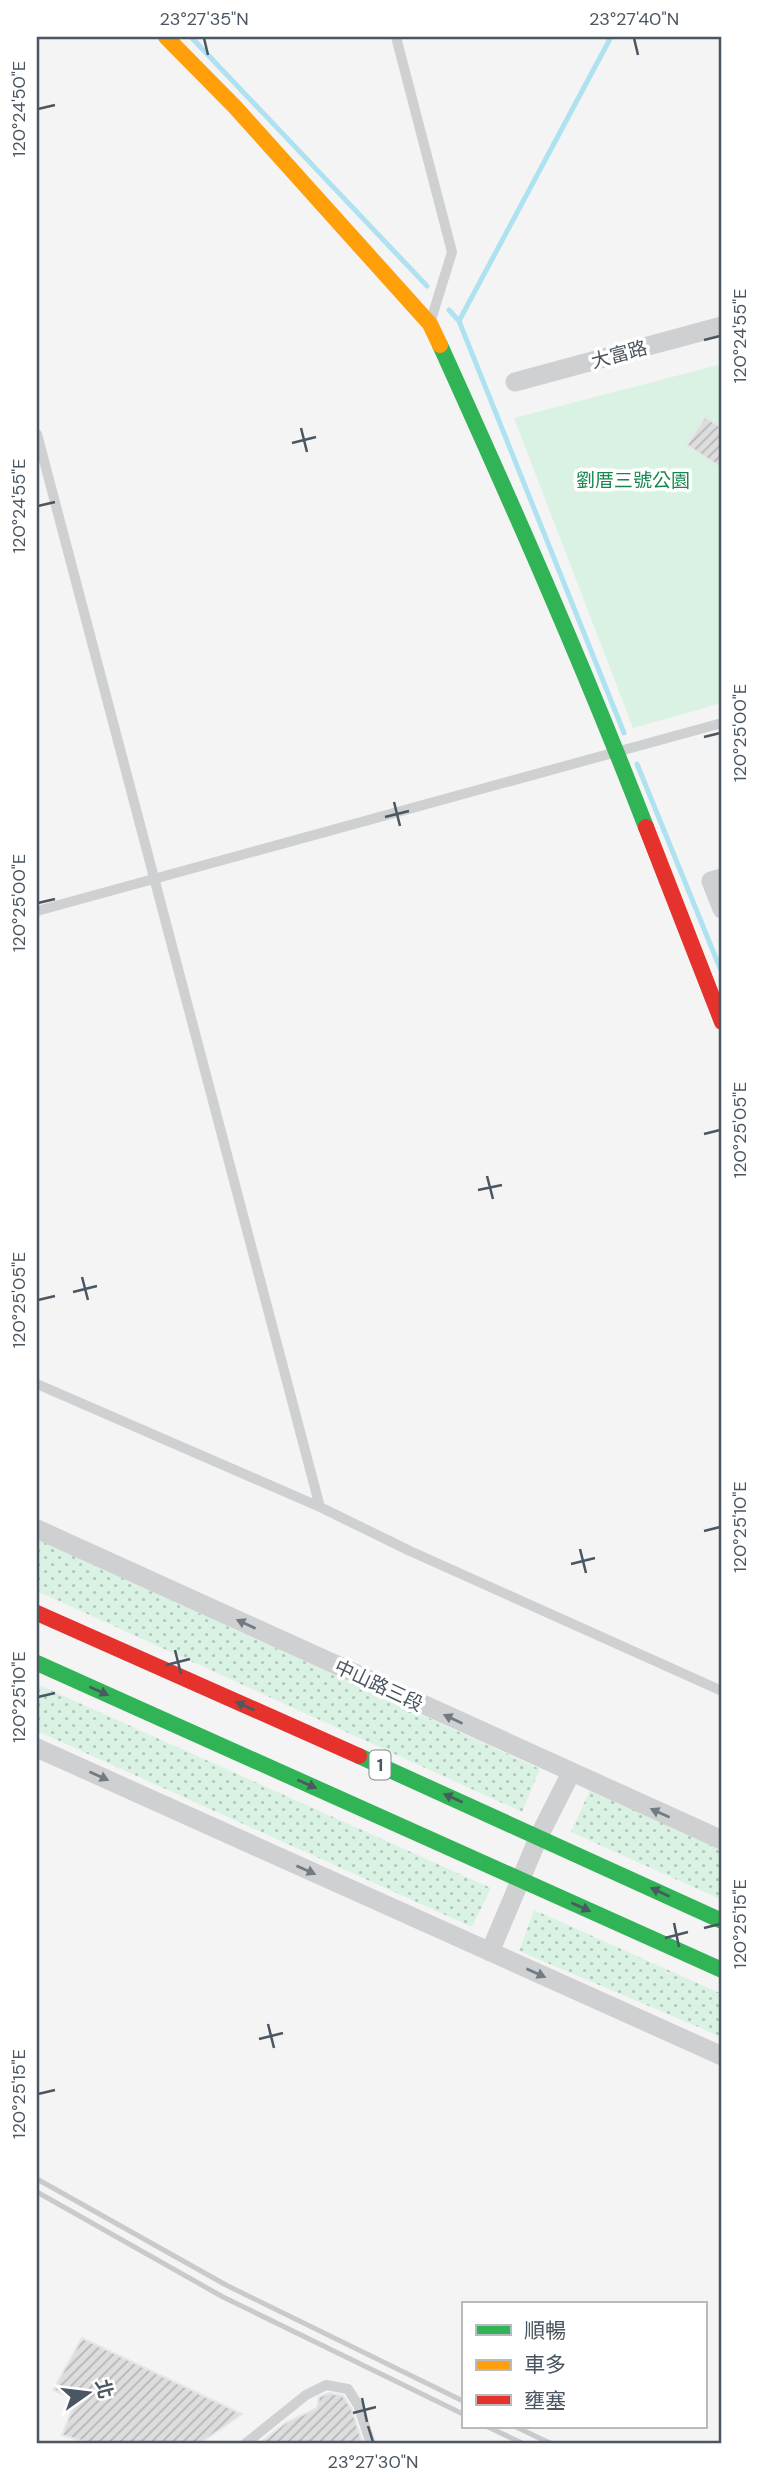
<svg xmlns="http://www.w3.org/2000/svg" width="759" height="2481" viewBox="0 0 759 2481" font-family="'DM Sans','Noto Sans TC',sans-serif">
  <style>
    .grass { fill: url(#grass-dots) }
    .park { fill: #d9f2e3 }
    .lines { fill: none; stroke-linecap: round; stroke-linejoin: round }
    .stream { stroke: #aee2f0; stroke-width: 5 }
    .building { fill: url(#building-hatch); stroke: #e5e6e7; stroke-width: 2 }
    .lane { stroke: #ced0d2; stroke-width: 10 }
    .street { stroke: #ced0d2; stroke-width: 19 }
    .fast { stroke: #30b455; stroke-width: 16 }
    .slow { stroke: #ff9f0a; stroke-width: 16 }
    .jam { stroke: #e5322d; stroke-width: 16 }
    .rail { stroke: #c9cacc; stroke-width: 5 }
    .oneway { fill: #727b83 }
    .oneway2 { fill: #495b60 }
    .ticks { fill: none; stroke: #4a5661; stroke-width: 2.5 }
    .labels { text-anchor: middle; stroke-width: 7; stroke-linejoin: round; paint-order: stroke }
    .shield { fill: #fff; stroke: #808990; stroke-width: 2 }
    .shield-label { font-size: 18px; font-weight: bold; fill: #4a5661 }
    .street-label { font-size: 19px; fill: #4a5661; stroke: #fff }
    .park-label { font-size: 19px; fill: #17864f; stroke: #fff }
    .neatline { fill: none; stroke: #4a5661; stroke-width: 2.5 }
    .ticks-label { font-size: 18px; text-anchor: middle; fill: #4a5661 }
  </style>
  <defs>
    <pattern id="grass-dots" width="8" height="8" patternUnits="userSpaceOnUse" patternTransform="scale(1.75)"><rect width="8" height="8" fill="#d9f2e3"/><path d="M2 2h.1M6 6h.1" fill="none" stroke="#b2c7bb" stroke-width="1.8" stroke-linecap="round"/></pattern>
    <pattern id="building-hatch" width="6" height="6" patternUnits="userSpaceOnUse" patternTransform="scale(1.75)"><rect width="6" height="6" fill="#ddddde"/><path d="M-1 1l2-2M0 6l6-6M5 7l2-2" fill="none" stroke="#b5b6b7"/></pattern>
  </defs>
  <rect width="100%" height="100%" fill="#f4f4f4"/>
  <!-- grass -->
  <path class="grass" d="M37,1539l503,230 -18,43 -485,-221z
    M37,1684l454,204 -19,39 -435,-196z
    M590,1790l132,59v51l-151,-68z
    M534,1910l188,84v43l-203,-86z"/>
  <!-- park -->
  <path class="park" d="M722,364v339l-89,25 -119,-310z"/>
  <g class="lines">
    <!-- stream -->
    <path class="stream" d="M191,37l236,249
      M449,310l10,11 165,412
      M459,321l152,-284
      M637,764l85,209"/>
  </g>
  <!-- building -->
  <path class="building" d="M705,417l17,11v40l-35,-23z
    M82,2338l160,76 -43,30 -55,-2 -2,2h-50l-30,-9 14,-35 -23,-10z
    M329,2393l14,3 8,12 12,36h-104l26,-21 32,-15 2,-11z"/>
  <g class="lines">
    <!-- lane -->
    <path class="lane" d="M396,37l56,215 -21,68
      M37,434l283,1073
      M37,911l685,-188
      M37,1384l283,123 90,44 312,140
      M245,2444l61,-49 20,-10 22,4 10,16 13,39"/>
    <!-- street -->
    <path class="street" d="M515,382l207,-56
      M722,878l-11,3 11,28
      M37,1529l685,311
      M37,1748l685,308
      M490,1952l49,-116 32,-63"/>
    <!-- fast -->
    <path class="fast" d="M440,345c72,159 143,319 206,482
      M37,1663l685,307
      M359,1756l363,165"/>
    <!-- slow -->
    <path class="slow" d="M166,37l69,70 195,217 10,21"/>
    <!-- jam -->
    <path class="jam" d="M646,827l76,195
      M37,1613l322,143"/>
    <!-- rail -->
    <path class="rail" d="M37,2179l189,106 237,116
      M37,2192l186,105 240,117
      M488,2427l36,17
      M516,2427l36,17"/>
  </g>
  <!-- one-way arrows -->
  <defs><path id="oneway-solid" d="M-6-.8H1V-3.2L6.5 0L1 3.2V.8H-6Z" transform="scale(1.75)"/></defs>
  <g class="oneway">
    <use href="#oneway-solid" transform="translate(246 1624) rotate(-155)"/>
    <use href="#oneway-solid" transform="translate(453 1719) rotate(-155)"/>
    <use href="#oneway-solid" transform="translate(99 1776) rotate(24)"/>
    <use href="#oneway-solid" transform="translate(660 1813) rotate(-156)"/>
    <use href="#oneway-solid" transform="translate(306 1870) rotate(24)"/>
    <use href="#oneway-solid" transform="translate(536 1973) rotate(24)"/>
  </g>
  <g class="oneway2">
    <use href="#oneway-solid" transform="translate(99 1691) rotate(24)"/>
    <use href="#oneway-solid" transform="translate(245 1706) rotate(-156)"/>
    <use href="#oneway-solid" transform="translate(307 1784) rotate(24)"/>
    <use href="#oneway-solid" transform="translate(453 1798) rotate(-156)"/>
    <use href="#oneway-solid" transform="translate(660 1892) rotate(-155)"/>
    <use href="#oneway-solid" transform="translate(581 1907) rotate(24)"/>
  </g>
  <!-- ticks -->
  <path class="ticks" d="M204,38l4,17M634,38l4,17M38,109l17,-4M704,340l16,-4M301,428l6,24M292,443l24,-6M38,506l17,-4M704,737l16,-4M394,802l6,24M385,817l24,-6M38,903l17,-4M704,1134l16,-4M487,1176l6,23M478,1190l24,-5M82,1277l6,23M73,1292l24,-6M38,1300l17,-4M704,1531l16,-4M580,1549l6,24M571,1564l24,-6M175,1650l6,24M166,1665l24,-6M38,1697l17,-4M674,1923l5,24M704,1928l16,-4M665,1938l23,-6M268,2024l6,24M259,2039l24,-6M38,2094l17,-4M362,2398l5,24M353,2413l23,-6M368,2426l5,16"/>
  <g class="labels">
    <!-- shield labels -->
    <rect class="shield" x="369.5" y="1750.5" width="21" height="29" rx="5"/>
    <g class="shield-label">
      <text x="380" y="1771">1</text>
    </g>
    <!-- street labels -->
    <g class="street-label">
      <text transform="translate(619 354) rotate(-15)" y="7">大富路</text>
      <text transform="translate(379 1685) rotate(25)" y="7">中山路三段</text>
    </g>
    <!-- park labels -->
    <g class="park-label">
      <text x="633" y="487">劉厝三號公園</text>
    </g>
  </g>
  <!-- border -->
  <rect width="759" height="2481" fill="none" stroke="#ffffff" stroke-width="77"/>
  <!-- legend -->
  <rect x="462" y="2302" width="245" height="126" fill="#ffffff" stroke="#b7bbc0" stroke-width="2"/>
  <rect x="476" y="2325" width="35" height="10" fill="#30b455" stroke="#b7bbc0" stroke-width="2"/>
  <text x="524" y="2338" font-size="21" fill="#4a5661">順暢</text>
  <rect x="476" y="2360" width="35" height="10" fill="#ff9f0a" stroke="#b7bbc0" stroke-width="2"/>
  <text x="524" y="2372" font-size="21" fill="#4a5661">車多</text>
  <rect x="476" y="2395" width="35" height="10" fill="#e5322d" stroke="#b7bbc0" stroke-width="2"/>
  <text x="524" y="2408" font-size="21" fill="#4a5661">壅塞</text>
  <!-- north arrow -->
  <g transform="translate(88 2393) rotate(76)" stroke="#ffffff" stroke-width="5" paint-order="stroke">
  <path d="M0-5L12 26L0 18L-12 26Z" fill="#4a5661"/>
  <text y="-10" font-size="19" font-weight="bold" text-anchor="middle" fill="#4a5661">北</text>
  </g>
  <rect x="38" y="38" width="682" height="2404" class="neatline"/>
  <g class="ticks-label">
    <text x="204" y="25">23°27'35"N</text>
    <text x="634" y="25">23°27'40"N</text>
    <text transform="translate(19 109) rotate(-90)" y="6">120°24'50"E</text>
    <text transform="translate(740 336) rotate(-90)" y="6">120°24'55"E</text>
    <text transform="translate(19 506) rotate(-90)" y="6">120°24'55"E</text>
    <text transform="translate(740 733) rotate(-90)" y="6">120°25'00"E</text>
    <text transform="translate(19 903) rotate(-90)" y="6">120°25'00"E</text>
    <text transform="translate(740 1130) rotate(-90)" y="6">120°25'05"E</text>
    <text transform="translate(19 1300) rotate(-90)" y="6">120°25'05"E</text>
    <text transform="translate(740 1527) rotate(-90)" y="6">120°25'10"E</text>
    <text transform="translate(19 1697) rotate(-90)" y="6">120°25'10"E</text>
    <text transform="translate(740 1924) rotate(-90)" y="6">120°25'15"E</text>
    <text transform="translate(19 2094) rotate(-90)" y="6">120°25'15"E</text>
    <text x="373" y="2468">23°27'30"N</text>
  </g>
</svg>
